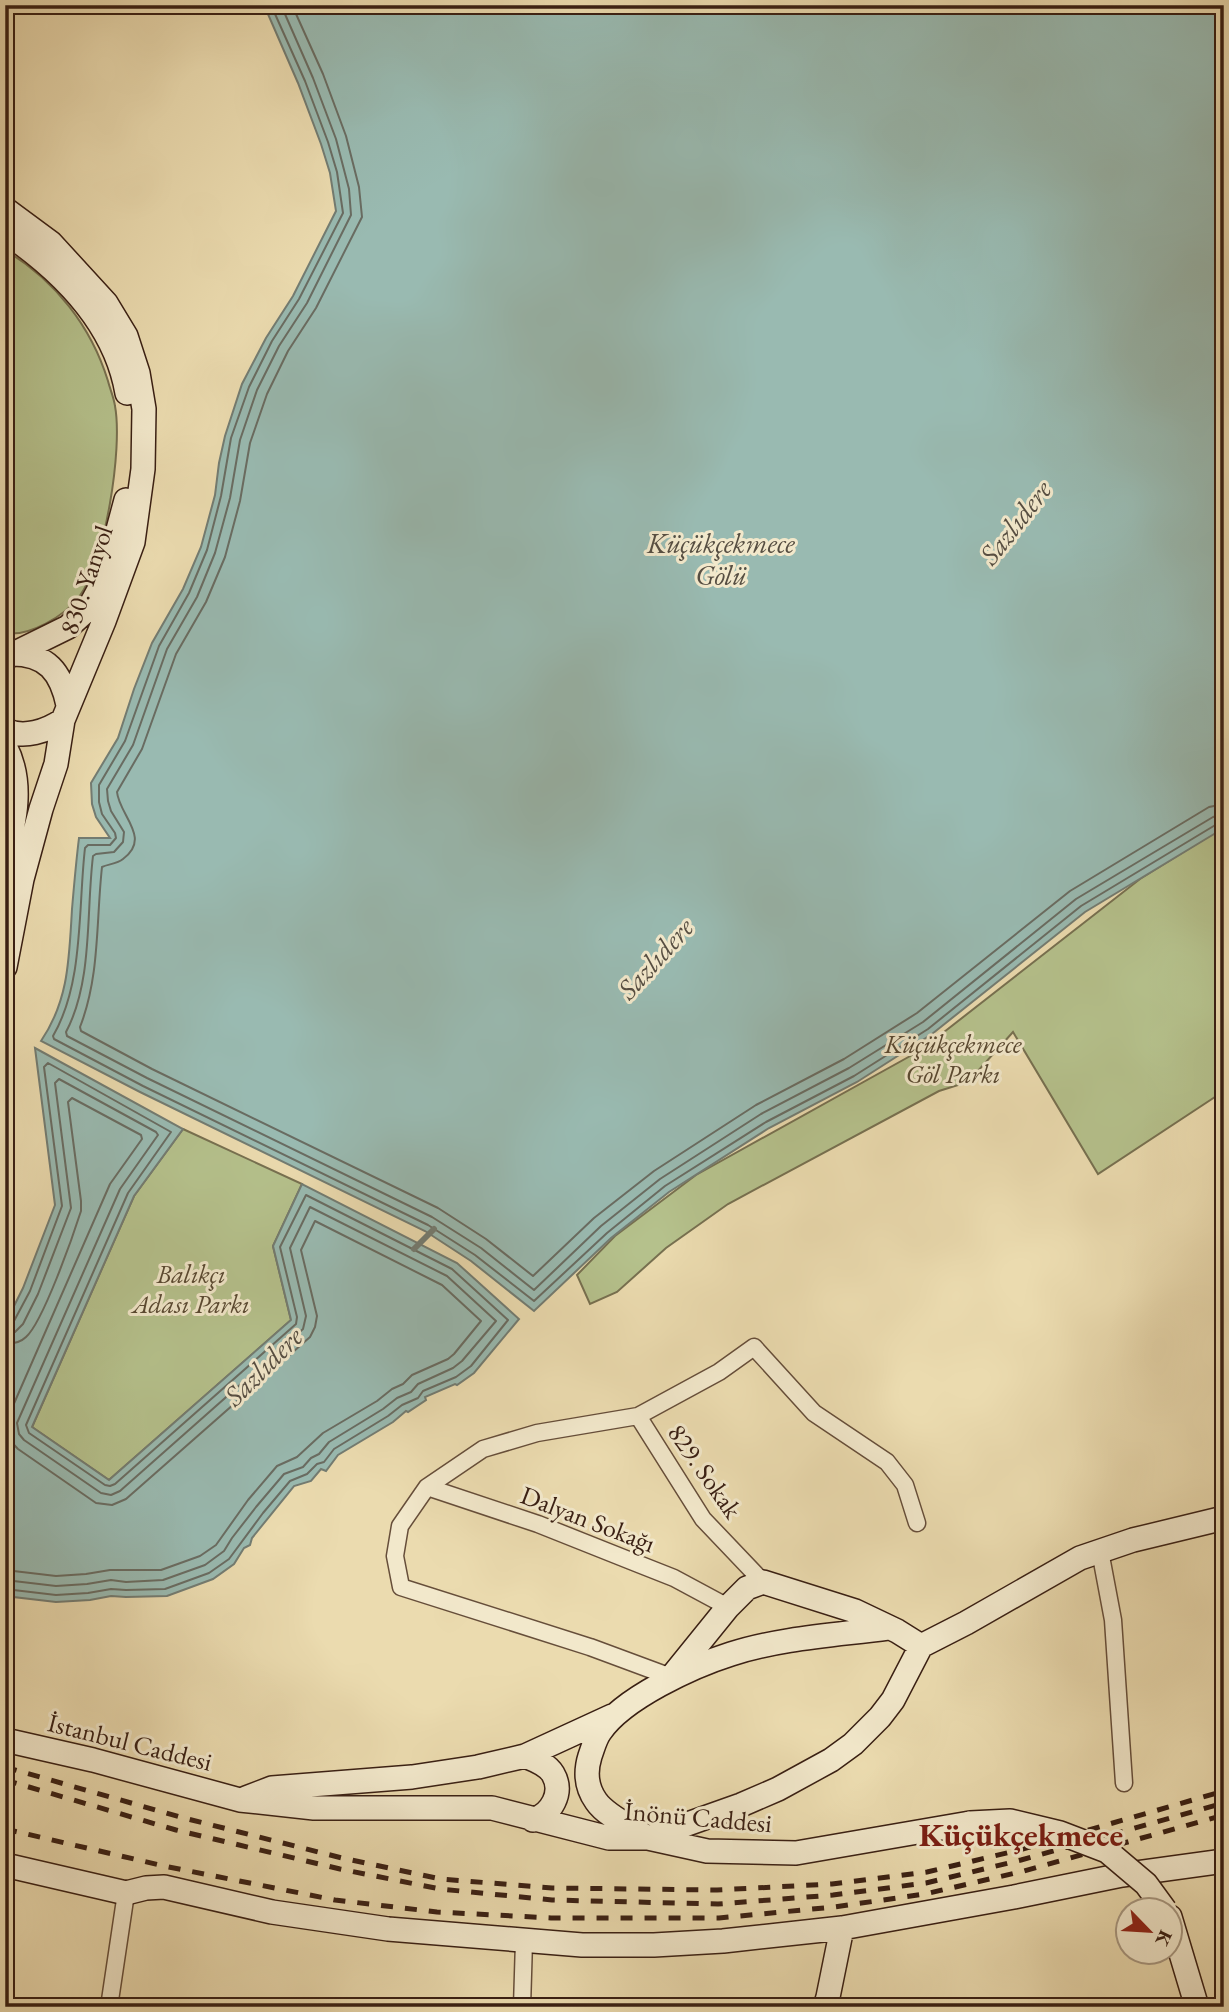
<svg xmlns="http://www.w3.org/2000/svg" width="1229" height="2012" viewBox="0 0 1229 2012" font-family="'EB Garamond',serif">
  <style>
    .green { fill: #b5c18c; stroke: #777050; stroke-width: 2 }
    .water { fill: #99bab1; stroke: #737c72; stroke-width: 2 }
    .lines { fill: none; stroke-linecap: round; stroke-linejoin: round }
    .shore { stroke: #696c62; stroke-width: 2 }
    .stream { stroke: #737c72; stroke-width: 6 }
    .street-casing { stroke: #664e3a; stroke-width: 19 }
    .secondary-casing { stroke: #391f13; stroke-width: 26 }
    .street { stroke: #f2e8cb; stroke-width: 16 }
    .secondary { stroke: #f2e8cb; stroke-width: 23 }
    .rail { stroke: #391f13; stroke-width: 5; stroke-dasharray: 12 12; stroke-linecap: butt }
    .secondary-bridge-casing { stroke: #391f13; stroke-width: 26; stroke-linecap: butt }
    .secondary-bridge { stroke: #f2e8cb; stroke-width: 23 }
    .labels { text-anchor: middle; stroke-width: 6; stroke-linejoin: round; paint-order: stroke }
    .street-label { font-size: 26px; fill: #391f13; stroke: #f2e8cb }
    .park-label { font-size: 26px; font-style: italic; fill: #584831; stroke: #f2e8cb }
    .water-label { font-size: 28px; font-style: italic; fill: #564e42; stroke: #f2e8cb }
    .district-label { font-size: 33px; font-weight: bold; fill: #7a1f14; stroke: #f2e8cb }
  </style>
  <rect width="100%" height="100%" fill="#ebdbaf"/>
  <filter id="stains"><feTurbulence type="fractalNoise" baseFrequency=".00286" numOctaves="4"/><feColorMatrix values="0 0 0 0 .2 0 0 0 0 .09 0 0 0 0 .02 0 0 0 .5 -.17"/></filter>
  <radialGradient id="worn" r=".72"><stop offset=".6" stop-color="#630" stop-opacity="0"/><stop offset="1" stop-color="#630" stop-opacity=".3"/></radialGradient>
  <!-- green -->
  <path class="green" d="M5,250c50,30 86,76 103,131 2,8 6,17 7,25 8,43 -10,156 -36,191 -15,19 -49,40 -74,36z
    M1224,827v264l-126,83 -85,-142 -45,50 -29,9 -211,113 -62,44 -49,44 -27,12 -13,-29 38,-39 81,-61 225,-125 219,-171z
    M183,1129l119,55 -29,62 18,74 -182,160 -77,-53 102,-231z"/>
  <!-- water -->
  <path class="water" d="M264,5h960v823l-139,84 -153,122 -75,48 -88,46 -100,64 -58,46 -77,73 -63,-50 -46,-30 -285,-139 -99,-51c28,-41 28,-83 31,-132 2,-23 4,-47 7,-71h31l-14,-21 -4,-13 -1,-21 27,-45 16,-49 18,-46 31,-54 18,-42 14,-52 4,-32 6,-27 17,-52 24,-46 27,-42 43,-85 -6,-38 -9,-29 -23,-61z
    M35,1048l148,81 -49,67 -102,231 77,53 182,-160 -18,-74 29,-62 155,79 62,56 -45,54 -17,12 -2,-1 -30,13 1,3 -18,12 -2,-1 -13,11 -55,33 -12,16 -5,-2 -10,12 -17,5 -42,52 -2,7 -6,3 -10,16 -21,15 -46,17 -41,1 -15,-1 -21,4 -34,2 -51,-6v-272l18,-36 32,-83z"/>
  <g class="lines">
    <!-- shore -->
    <path class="shore" d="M271,5l34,76 23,61 9,30 6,41 -44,86 -27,42 -23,46 -18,51 -10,58 -14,54 -18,43 -30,53 -34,95 -26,44v17l3,12 13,19 1,5 -6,7h-22l-3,3c-7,60 -1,135 -32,188l1,3 89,47 285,139 47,30 59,46 73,-68 58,-47 101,-64 88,-46 74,-47 153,-123 136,-82 7,-1
      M281,5l32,73 23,61 13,50 2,26 -44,88 -28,43 -22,44 -17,50 -10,58 -15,55 -18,44 -30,52 -34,96 -26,44 1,12 3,10 13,21 -1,10 -9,10 -18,2 -3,2c-7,57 0,125 -27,176l1,4 80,42 285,139 49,31 53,42 67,-64 59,-47 101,-65 88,-46 74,-46 153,-123 137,-82 11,-3
      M292,5l31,69 23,62 13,51 3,30 -46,91 -28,43 -21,43 -17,49 -10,58 -15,56 -19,45 -30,52 -34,95 -25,43c2,23 35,46 6,67 -6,5 -15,5 -21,8 -6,54 -2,109 -22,160l1,4 71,38 286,139 48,31 47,37 61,-58 60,-47 102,-66 88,-46 73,-46 153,-122 139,-84 15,-3
      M5,1325h5l4,-4 16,-30 32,-85 -18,-139 4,-4 123,69 -43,61 -102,232 3,8 76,52 5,1 5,-2 181,-160 1,-7 -17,-70 26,-52 146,74 56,51 -37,46 -15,11 -33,14 -5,7 -16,7 -14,11 -54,33 -10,13 -7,2 -10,10 -17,7 -27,32 -34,46 -20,14 -44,16 -39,1 -15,-1 -23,4 -32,2 -51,-6
      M5,1334l10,-2 8,-8 15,-30 33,-86 -16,-125 4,-4 97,53 2,3 -38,54 -103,234 2,11 5,6 77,53 10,2 9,-4 183,-162 3,-13 -16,-68 20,-41 137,69 49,45 -34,40 -9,7 -35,16 -7,8 -14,6 -14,11 -54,33 -10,12 -8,4 -8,9 -19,7 -28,33 -24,31 -8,13 -19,14 -42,15 -37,2 -15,-2 -24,4 -31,2 -51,-6
      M5,1344c8,0 15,-1 21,-7 17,-15 47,-101 55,-126v-10l-13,-99 4,-4 69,37 1,4 -32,45 -101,231c-4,13 -2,24 9,34l78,54 16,2 14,-6 184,-162 5,-10 2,-11 -16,-66 14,-29 127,64 39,36 -27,33 -6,5 -36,16 -9,9 -11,5 -15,12 -54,32 -26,24 -20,9 -29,34 -32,45 -16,11 -39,14h-51l-24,4 -30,2 -51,-6"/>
    <!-- stream -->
    <path class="stream" d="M414,1249l20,-20"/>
    <!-- street casing -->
    <g class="street-casing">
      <path id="street" d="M638,1416l65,103 60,63
        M427,1487l111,37 98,39 38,15 54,29
        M1100,1551l13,69 11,163
        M671,1677l-81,-30 -189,-60 -6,-31 5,-30 27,-39 56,-38 54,-16 101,-17 81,-44 35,-25 60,66 73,49 18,23 12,38
        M109,2007l17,-114
        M522,2007l2,-66"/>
    </g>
    <!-- secondary casing -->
    <g class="secondary-casing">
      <path id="secondary" d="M5,209l46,34 55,60 20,33 12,37 6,36 -1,60 -10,73 -29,79 -41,99 -7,44 -15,45 -19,70 -17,88
        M5,232c56,38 110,91 122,161
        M12,654c35,0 49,18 56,51
        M5,658l63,-31 21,-19 12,-22 8,-23 17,-63
        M5,730c19,9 42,1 58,-10
        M5,746c19,36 10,76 0,113
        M673,1675l55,-68 19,-19 16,-6 92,29 42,20 24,15
        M5,1740l88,20 147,40 74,8h178l117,30h39l59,13 89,2 174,-30
        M525,1756c10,4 22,8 28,18 11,19 -2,40 -20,46
        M246,1798l26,-10 140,-11 66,-10 47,-11 87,-40
        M648,1838l93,-33 37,-16 53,-29 22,-16 27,-27 13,-17 28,-54 45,-23 114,-65 53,-18 91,-22
        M648,1838c-15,-10 -42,-22 -52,-37 -10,-14 -11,-29 -6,-45 3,-8 5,-17 10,-24 23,-34 93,-66 131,-78 50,-16 105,-19 157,-26
        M5,1865l121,28 20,-5 18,-1 108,25 116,17 194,16h72l69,-4 119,-13 172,-31 108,-22 102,-14
        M1170,1917l27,90
        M825,2007l3,-10 14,-69"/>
    </g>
    <!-- street -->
    <use href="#street" class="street"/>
    <!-- secondary -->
    <use href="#secondary" class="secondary"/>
    <!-- rail -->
    <path class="rail" d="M5,1767l175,50 162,41 99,21 111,9 165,2 115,-6 95,-12 92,-22 205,-59
      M5,1780l171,50 164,39 100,20 112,11 166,4 115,-9 93,-12 95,-23 203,-57
      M5,1829l159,37 171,34 102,12 114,6h168l115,-11 91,-13 99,-23 200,-56"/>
    <!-- secondary-bridge casing -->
    <g class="secondary-bridge-casing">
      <path id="secondary-bridge" d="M970,1823l40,-2 50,12 47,18 39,33 19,26"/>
    </g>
    <!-- secondary-bridge -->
    <use href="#secondary-bridge" class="secondary-bridge"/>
  </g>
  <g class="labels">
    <!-- street labels -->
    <g class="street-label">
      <text transform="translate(86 580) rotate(-71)" y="9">830. Yanyol</text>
      <text transform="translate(705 1471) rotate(55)" y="9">829. Sokak</text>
      <text transform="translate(588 1519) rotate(21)" y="9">Dalyan Sokağı</text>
      <text transform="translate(130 1742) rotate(14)" y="9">İstanbul Caddesi</text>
      <text transform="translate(698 1817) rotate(5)" y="9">İnönü Caddesi</text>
    </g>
    <!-- park labels -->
    <g class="park-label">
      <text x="953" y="1053">Küçükçekmece<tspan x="953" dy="30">Göl Parkı</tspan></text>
      <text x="191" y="1283">Balıkçı<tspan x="191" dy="30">Adası Parkı</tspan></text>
    </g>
    <!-- water labels -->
    <g class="water-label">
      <text transform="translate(1015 522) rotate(-52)" y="10">Sazlıdere</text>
      <text x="721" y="553">Küçükçekmece<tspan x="721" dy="32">Gölü</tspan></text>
      <text transform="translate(655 958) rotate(-48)" y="10">Sazlıdere</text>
      <text transform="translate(263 1366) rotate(-45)" y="10">Sazlıdere</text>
    </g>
    <!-- district labels -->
    <g class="district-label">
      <text x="1021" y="1846">Küçükçekmece</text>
    </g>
  </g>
  <!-- margin -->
  <rect width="1229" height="2012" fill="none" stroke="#ebdbaf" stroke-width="28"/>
  <rect x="7" y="7" width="1215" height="1998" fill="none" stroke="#391f13" stroke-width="3.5"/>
  <rect x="14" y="14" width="1201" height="1984" fill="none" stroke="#391f13" stroke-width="2"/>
  <!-- north arrow -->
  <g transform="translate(1149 1931) rotate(115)"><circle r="33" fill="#f2e8cb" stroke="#a89881" stroke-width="2"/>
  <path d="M0-5L12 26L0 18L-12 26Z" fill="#8f2418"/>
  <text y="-10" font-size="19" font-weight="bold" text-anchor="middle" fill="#391f13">K</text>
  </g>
  <rect width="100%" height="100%" filter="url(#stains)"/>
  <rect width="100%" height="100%" fill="url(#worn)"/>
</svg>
